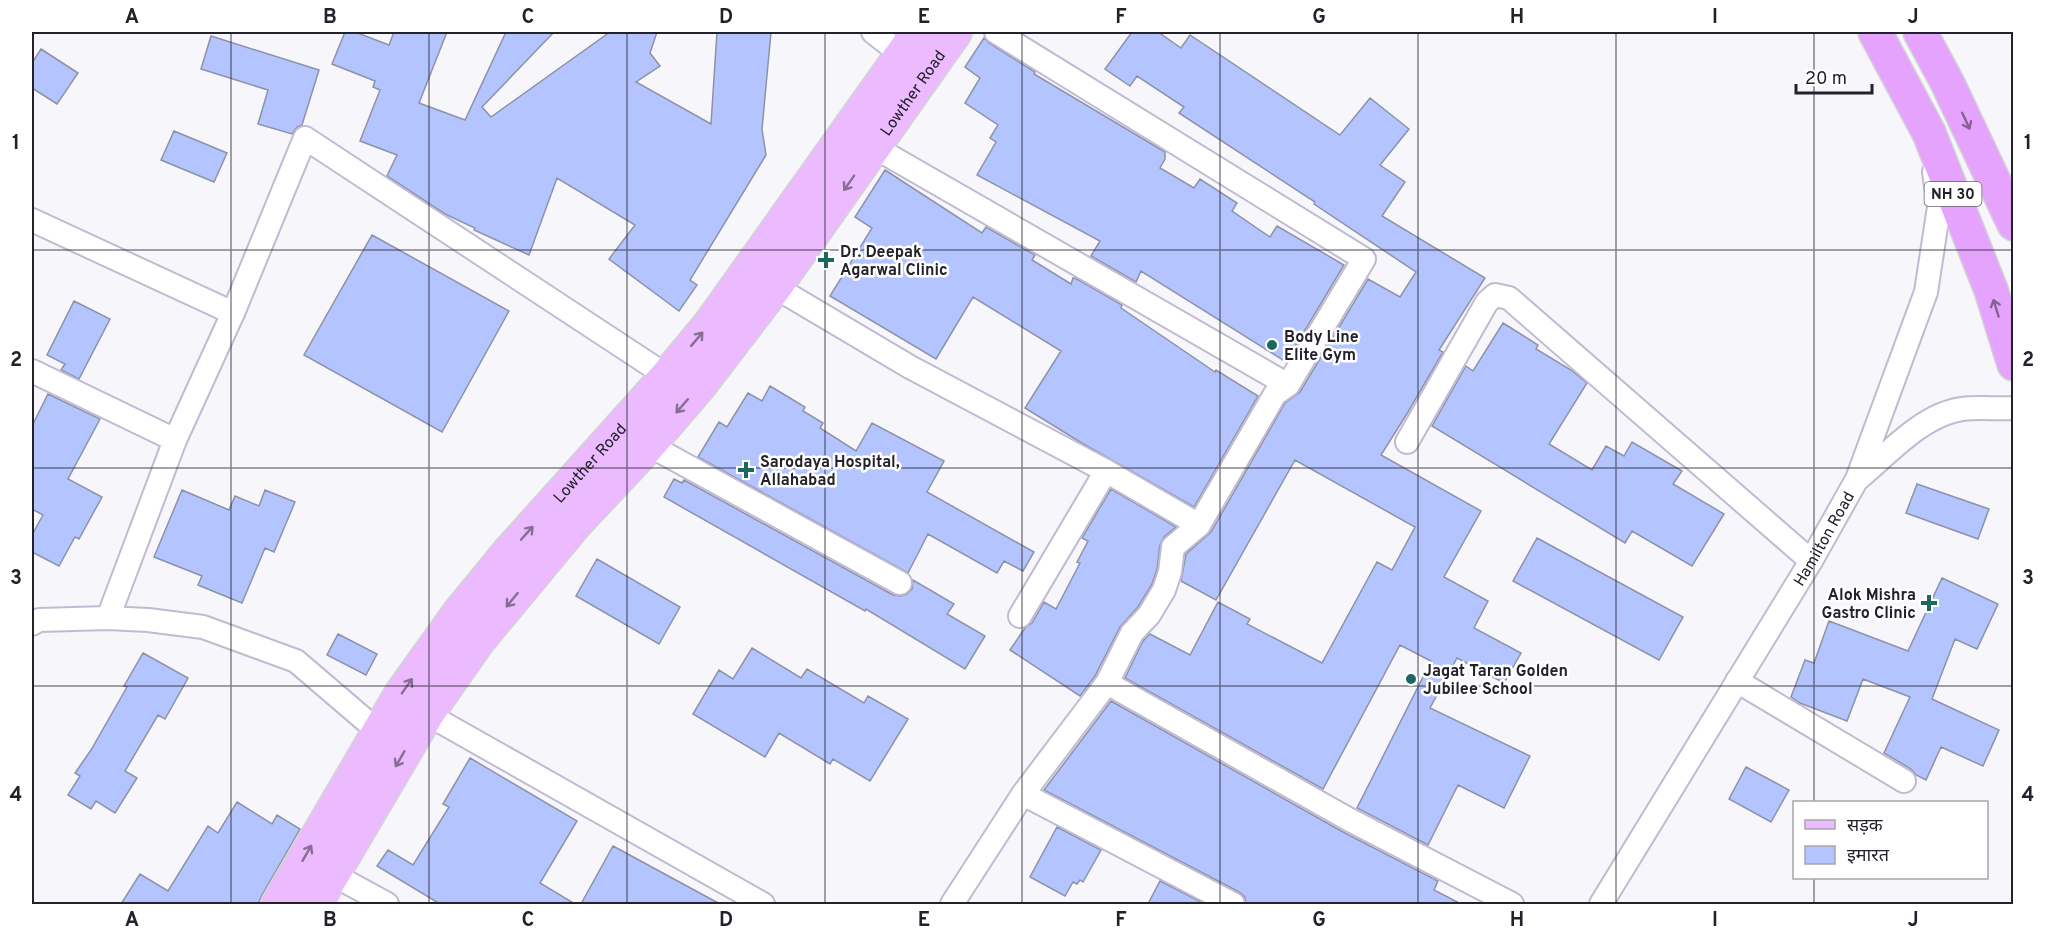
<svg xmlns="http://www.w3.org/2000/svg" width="2045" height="936" viewBox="0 0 2045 936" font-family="Overpass,'Noto Sans Devanagari',sans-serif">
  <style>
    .building { fill: #b4c4ff; stroke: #8c92a8; stroke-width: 1.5 }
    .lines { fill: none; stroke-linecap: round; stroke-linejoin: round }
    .minor-casing { stroke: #c0bbd3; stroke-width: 26 }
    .primary-casing { stroke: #d3d3d4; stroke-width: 36 }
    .trunk-casing { stroke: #d3d3d4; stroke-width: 36 }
    .minor { stroke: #fff; stroke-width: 22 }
    .primary { stroke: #ecbafe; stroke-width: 33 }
    .trunk { stroke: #e6a3fe; stroke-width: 33 }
    .oneway { stroke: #846294 }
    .oneway2 { stroke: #886e94 }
    .grid { fill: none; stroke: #23212a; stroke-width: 1.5; stroke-opacity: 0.55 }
    .poi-dot { fill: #1c675f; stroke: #fff; stroke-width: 2 }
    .labels { text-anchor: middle; stroke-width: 5; stroke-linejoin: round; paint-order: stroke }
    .shield { fill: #fff; stroke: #65646a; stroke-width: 1.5 }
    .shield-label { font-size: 15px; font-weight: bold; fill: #23212a }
    .street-label { font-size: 16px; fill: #23212a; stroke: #fff }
    .poi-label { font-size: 16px; font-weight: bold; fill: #23212a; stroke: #fff; text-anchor: start }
    .neatline { fill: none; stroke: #23212a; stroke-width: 2 }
    .grid-label { font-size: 20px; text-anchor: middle; font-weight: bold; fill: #23212a }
  </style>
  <rect width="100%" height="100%" fill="#f7f6fb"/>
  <!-- building -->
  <path class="building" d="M345,32h10l34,13 5,-13h53l-28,71 46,17 41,-88h48l-72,75 9,10 119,-85h47l-7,21 10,13 -24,16 75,42 6,-92h54l-9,97 4,26 -76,125 7,5 -18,26 -70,-52 26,-34 -78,-47 -28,77 -55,-25 1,-2 -30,-14 -58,-38 10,-21 -37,-14 20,-51 -7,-3 2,-6 -43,-17z
    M1132,32h26l23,16 9,-13 150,100 30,-37 39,31 -29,36 25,17 -23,34 103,62 -46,72 4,2 -35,60 -27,43 100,56 -37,66 44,24 -14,27 47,25 -17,30 -47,-25 -27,50 100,48 -26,52 -46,-23 -30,60 -71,-37 74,-147 -31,-16 -77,144 -198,-111 18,-37 7,-7 40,21 28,-53 32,17 -3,5 75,39 55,-101 15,8 23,-43 -120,-67 -79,140 -35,-19 5,-27 25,-22 74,-129 15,-11 68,-113 32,18 16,-25 -102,-68 1,-2 -136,-89 5,-6 -47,-31 -7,10 -25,-17z
    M211,36l108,34 -17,55 -5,2 -5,7 -34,-10 10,-34 -67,-21z
    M984,38l5,5 46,29 -1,2 131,78v7l-5,9 34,20 6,-9 37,24 -5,8 38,26 7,-11 67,39 -58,97 -145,-91 -5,11 -45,-26 9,-15 -123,-66 19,-33 -6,-4 8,-13 -33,-22 15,-25 -15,-11z
    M41,49l37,24 -21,31 -25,-16v-25z
    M174,131l53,22 -13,29 -53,-22z
    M885,170l97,63 4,-6 49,28 -3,5 39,24 2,-6 4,1 45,26 -1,3 94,64 1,-2 42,26 -64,111 -114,-65 -55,-34 36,-57 -88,-54 -37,62 -106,-63 42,-68 -17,-11z
    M372,235l137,76 -67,121 -138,-77z
    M74,301l36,18 -31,60 -18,-9 4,-6 -18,-9z
    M1503,323l35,22 -2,4 35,21 16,13 -38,61 43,26 14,-24 18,10 8,-14 50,29 -9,13 51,30 -32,52 -60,-35 -7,12 -193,-117 34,-60 7,5z
    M770,386l35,21 -2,4 20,12 -3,5 36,23 16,-28 72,38 -17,31 107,60 -11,19 -19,-10 -7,12 -69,-39 -20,39 -210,-116 21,-35 8,5 21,-34 14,8z
    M48,394l52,25 -32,60 34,18 -23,42 -4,-2 -16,29 -27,-14v-17l11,-20 -11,-6v-83z
    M674,479l8,4 2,-3 209,115 8,1 6,-2 5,-5 1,-9 41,24 -7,10 38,22 -20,33 -99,-60 -1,2 -201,-114z
    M1917,484l72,25 -11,30 -72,-26z
    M1111,489l65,38 -12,10 -4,8 -3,24 -5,15 -14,23 -18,20 -25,49 -15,20 -70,-46 15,-22 7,-5 12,-21 12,7 24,-46 -3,-1 11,-21 -6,-3z
    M182,490l47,20 6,-14 24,10 6,-16 30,12 -21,50 -9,-4 -23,55 -44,-18 4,-9 -48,-19z
    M1537,538l146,79 -24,43 -146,-79z
    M597,559l83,48 -21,37 -83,-48z
    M1942,578l56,26 -21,45 -22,-10 -23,60 67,31 -16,36 -42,-19 -15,33 -10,-5 -5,-6 -27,-16 26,-56 -47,-18 -16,42 -47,-18 -9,-6 14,-37 9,3 15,-42 79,30z
    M338,634l39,20 -11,21 -39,-20z
    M752,648l49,30 6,-9 57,34 4,-7 40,23 -38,62 -37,-22 -3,5 -51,-31 -14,24 -72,-43 26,-44 14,9z
    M143,653l45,25 -23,41 -7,-4 -33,56 12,7 -22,35 -19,-12 -5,8 -23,-14 12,-19 -5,-3 16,-23 36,-63 -3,-1z
    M1111,701l232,131 95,49 -4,9 27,14h-215l-1,-7 -6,-5 -195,-102z
    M470,758l107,63 -37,62 35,21h-135l-63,-38 11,-16 25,15 36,-58 -6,-3z
    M1746,767l43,23 -18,32 -42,-23z
    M237,802l35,22 5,-9 23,14 -38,66 -4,9h-137l19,-30 28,17 40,-65 10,7z
    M1057,827l44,23 -18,32 -3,-2 -3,4 -4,-2 -8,14 -35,-19z
    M613,846l107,58h-139z
    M1160,881l45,23h-57z"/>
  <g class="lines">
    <!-- minor casing -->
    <g class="minor-casing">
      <g id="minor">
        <path d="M873,32l28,22"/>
        <path d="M874,147l414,238"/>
        <path d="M32,220l201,93"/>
        <path d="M775,287l135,80 196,104 93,54"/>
        <path d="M32,371l143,69"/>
        <path d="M1407,442l80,-140 8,-7 14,3 302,263"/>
        <path d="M649,445l251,138"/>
        <path d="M1859,478c29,-24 64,-64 103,-69 17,-2 35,0 52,-1"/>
        <path d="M1020,616l86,-145"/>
        <path d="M108,618l67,-178 58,-127 72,-175 362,238"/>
        <path d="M32,624l7,-4 69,-2 40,2 55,7 93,34 83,71"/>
        <path d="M1737,681l167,100"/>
        <path d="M1107,683l243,137 162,84"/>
        <path d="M427,714l336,190"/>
        <path d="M1023,794l210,110"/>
        <path d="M332,874l55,30"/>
        <path d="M952,904l71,-110 84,-111 25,-50 17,-18 15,-25 6,-18 3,-25 26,-22 76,-131 13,-9 76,-126 -368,-227"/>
        <path id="s1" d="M1601,904l210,-343 46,-82 69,-187 13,-85 -5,-35"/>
      </g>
    </g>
    <!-- primary casing -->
    <g class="primary-casing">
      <g id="primary">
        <path id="s2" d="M278,904l123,-210 58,-81 50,-61 158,-176 44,-53 207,-291"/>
        <path id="s3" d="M315,904l112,-190 51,-73 97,-117 64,-68 61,-71 75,-98 180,-255"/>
      </g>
    </g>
    <!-- trunk casing -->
    <g class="trunk-casing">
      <path id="trunk" d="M1875,32l54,101 62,157 23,74
        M1920,32l27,50 67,142"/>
    </g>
    <!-- minor -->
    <use href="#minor" class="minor"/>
    <!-- primary -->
    <use href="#primary" class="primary"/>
    <!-- trunk -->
    <use href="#trunk" class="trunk"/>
  </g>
  <!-- one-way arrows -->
  <defs><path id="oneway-shaft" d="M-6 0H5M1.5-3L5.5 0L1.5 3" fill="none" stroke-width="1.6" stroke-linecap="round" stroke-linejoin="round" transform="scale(1.5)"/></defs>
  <g class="oneway">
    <use href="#oneway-shaft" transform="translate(1966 121) rotate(65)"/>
    <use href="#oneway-shaft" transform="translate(1996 308) rotate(-107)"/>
  </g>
  <g class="oneway2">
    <use href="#oneway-shaft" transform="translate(849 183) rotate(125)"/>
    <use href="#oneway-shaft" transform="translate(697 339) rotate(-50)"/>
    <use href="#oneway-shaft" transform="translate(682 406) rotate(131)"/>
    <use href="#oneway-shaft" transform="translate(527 533) rotate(-48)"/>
    <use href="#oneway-shaft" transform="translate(512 600) rotate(129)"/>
    <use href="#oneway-shaft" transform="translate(407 686) rotate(-55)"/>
    <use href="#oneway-shaft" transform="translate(400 759) rotate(120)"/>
    <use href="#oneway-shaft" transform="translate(307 853) rotate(-60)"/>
  </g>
  <!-- grid -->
  <path class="grid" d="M231,32v872M429,32v872M627,32v872M825,32v872M1022,32v872M1220,32v872M1418,32v872M1616,32v872M1814,32v770M32,250h1982M32,468h1982M32,686h1982M1814,878v26"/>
  <!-- markers -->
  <g class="poi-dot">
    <path d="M823 251h6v6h6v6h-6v6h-6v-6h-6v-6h6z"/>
    <circle cx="1272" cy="345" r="6"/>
    <path d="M743 461h6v6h6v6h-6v6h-6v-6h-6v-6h6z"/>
    <path d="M1926 594h6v6h6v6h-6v6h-6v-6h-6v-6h6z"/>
    <circle cx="1411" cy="679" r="6"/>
  </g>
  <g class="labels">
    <!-- shield labels -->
    <rect class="shield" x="1924.5" y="182" width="57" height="24" rx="4.5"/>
    <g class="shield-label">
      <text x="1953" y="199">NH 30</text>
    </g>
    <!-- street labels -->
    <g class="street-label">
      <text dy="6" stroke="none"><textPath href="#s3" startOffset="1010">Lowther Road</textPath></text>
      <text dy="6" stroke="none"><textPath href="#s2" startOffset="542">Lowther Road</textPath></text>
      <text dy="6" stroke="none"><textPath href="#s1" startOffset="428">Hamilton Road</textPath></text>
    </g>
    <!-- poi labels -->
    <g class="poi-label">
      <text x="840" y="257">Dr. Deepak<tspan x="840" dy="18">Agarwal Clinic</tspan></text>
      <text x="1284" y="342">Body Line<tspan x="1284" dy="18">Elite Gym</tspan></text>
      <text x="760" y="467">Sarodaya Hospital,<tspan x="760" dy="18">Allahabad</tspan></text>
      <text x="1916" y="600" text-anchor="end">Alok Mishra<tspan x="1916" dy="18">Gastro Clinic</tspan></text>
      <text x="1423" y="676">Jagat Taran Golden<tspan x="1423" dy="18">Jubilee School</tspan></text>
    </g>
  </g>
  <!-- border -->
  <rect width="2045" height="936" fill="none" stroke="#ffffff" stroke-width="66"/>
  <!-- legend -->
  <rect x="1793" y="801" width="195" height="78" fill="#ffffff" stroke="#a7a6aa" stroke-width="1.5"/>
  <rect x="1805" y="820" width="30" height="9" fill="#ecbafe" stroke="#a7a6aa" stroke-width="1.5"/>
  <text x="1847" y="831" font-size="18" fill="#23212a">सड़क</text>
  <rect x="1805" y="846" width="30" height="18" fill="#b4c4ff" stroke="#a7a6aa" stroke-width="1.5"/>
  <text x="1847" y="861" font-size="18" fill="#23212a">इमारत</text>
  <!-- scale -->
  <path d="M1796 84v9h76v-9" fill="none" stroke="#23212a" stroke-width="3"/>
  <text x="1805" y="84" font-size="18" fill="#23212a" stroke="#ffffff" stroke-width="4.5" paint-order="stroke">20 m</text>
  <rect x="33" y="33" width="1979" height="870" class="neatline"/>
  <g class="grid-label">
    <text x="132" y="23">A</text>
    <text x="330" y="23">B</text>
    <text x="528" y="23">C</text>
    <text x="726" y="23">D</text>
    <text x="924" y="23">E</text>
    <text x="1121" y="23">F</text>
    <text x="1319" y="23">G</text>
    <text x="1517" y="23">H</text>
    <text x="1715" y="23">I</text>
    <text x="1913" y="23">J</text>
    <text x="16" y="149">1</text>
    <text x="2028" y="149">1</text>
    <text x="16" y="366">2</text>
    <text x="2028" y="366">2</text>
    <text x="16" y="584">3</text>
    <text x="2028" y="584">3</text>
    <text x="16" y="801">4</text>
    <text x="2028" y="801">4</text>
    <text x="132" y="926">A</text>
    <text x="330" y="926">B</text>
    <text x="528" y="926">C</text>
    <text x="726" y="926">D</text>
    <text x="924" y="926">E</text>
    <text x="1121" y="926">F</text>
    <text x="1319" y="926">G</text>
    <text x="1517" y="926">H</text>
    <text x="1715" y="926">I</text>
    <text x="1913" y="926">J</text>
  </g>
</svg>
